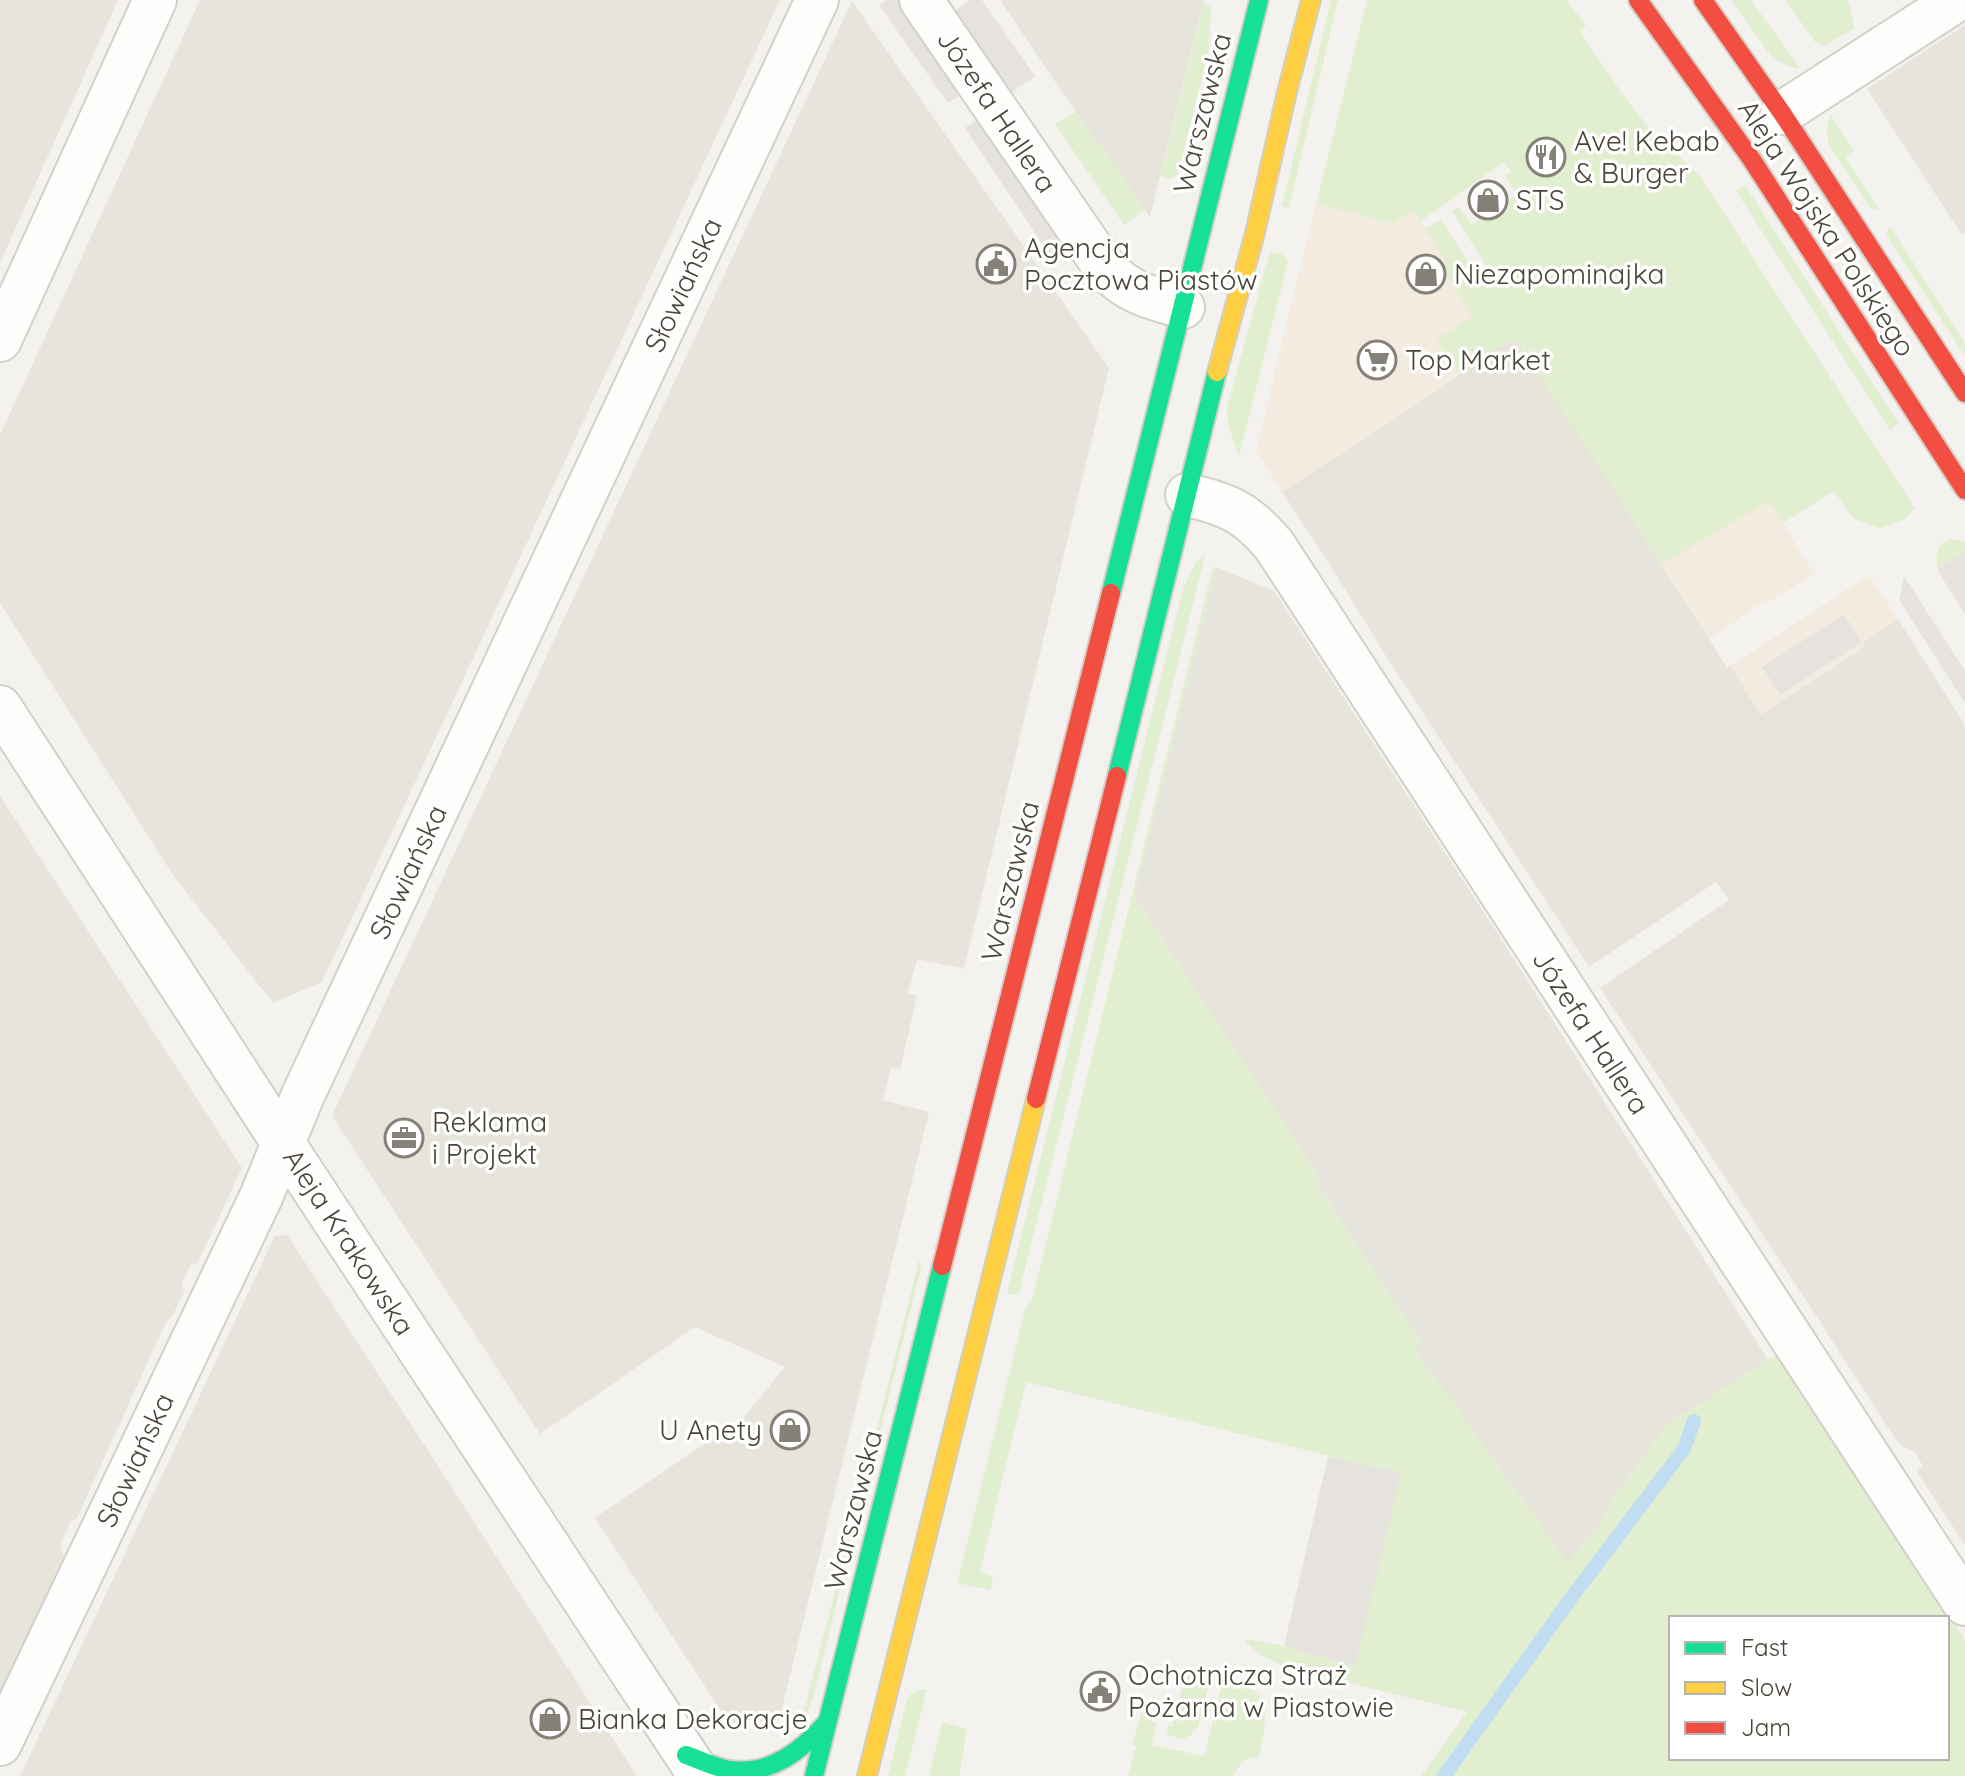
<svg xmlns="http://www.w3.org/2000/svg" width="1965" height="1776" viewBox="0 0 1965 1776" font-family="Quicksand,sans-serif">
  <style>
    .residential { fill: #e7e4dc }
    .commercial { fill: #f3ebdf }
    .green { fill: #e1eecf; fill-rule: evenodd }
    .parking { fill: #e6e3df }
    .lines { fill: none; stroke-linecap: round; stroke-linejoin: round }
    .stream { stroke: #c0ddf1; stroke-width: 14 }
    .street-casing { stroke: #d2d0cb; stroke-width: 46 }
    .fast-casing { stroke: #d3cfc5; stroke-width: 22 }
    .slow-casing { stroke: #d3cfc5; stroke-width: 22 }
    .jam-casing { stroke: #d3cfc5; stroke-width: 22 }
    .street { stroke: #fdfdfc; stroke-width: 42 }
    .fast { stroke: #16e098; stroke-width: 18 }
    .slow { stroke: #ffcf43; stroke-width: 18 }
    .jam { stroke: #f24e42; stroke-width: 18 }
    .labels { text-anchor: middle; stroke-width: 7; stroke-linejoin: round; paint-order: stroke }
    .street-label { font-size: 28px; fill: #4b4439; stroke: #fff }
    .poi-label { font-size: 28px; fill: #4b4439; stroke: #fff; text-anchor: start }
  </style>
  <rect width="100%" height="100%" fill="#f4f2ee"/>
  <!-- residential -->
  <path class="residential" d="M0,0h118l-118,263z
    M200,0h580l-458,982 -49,21 -100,-128 -173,-272v-168z
    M1000,0h204l-54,217 -79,-112z
    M852,1l257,367 -145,601 -47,-10 -9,34 9,3 -17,73 -9,-1 -8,32 46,12 -150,608 -50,3 -134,-205 148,-100 42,-51 -90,-40 -155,107 -208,-318z
    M1965,25v208l-3,2 -95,-146z
    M1516,339l108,164 -1,2 104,162 3,-1 31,48 104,-67 -3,-5 36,-23 67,106v820l-46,-70 -1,-4 5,-5 -9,-15 -10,-4 -8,-7 -81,-126 -215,-326 129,-88 -13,-18 -127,85 -200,-306 -54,-88 -53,-81 139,-91 69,-49z
    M1216,567l58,24 224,343 270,426 -100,64 -57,77 -5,14 -38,49 -154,-216 8,-4 -106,-162 4,-3 -186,-282z
    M0,796l242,372 -45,96 -7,1 -8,19 2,8 -11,23 -7,7 -89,196 -7,4 -10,25 6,13 -66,143z
    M287,1235l144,220 206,321h-617l255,-540z"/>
  <!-- commercial -->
  <path class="commercial" d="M1316,204l76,20 21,-14 34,53 -6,5 31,48 -36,24 22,33 -37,28 -139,91 -26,-42z
    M1769,501l45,73 -27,18 -29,14 -49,33 -48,-74z
    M1869,575l29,44 -35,23 2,5 -104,67 -31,-48z"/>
  <!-- green -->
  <path class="green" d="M1331,0h7l-49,208 -7,-2z
    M1367,0h199l20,25 -7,6c22,31 42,63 66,92 17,20 40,36 57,56l213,329 -10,11 -25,10 -27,-11 -19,-27 -51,32 -14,-22 -108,64 -39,-61 1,-1 -107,-164 -26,13 -32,21 -22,-33 36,-24 -31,-49 6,-4 -22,-34 16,-10 34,54 12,-6 -35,-55 6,-5 14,18 45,-31 -12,-18 6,-4 -7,-10 -84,60 -7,-11 -21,13 -76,-20z
    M1731,0h20l49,68c-12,0 -20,-5 -29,-12z
    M1785,0h61l4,5 4,23 -29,18 -9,-3z
    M1204,1l7,7 -2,41 -31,125 -7,5 -10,-3z
    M1076,112l69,98 -21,15 -69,-101z
    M1830,114l24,37 -8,7 34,53 -10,-3 -41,-63 -2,-17z
    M1745,185l154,239 -9,6 -154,-239z
    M1890,226l75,117v13l-79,-121z
    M1270,251l8,3 4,-2 6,10 -49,194 -11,-31 -1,-17z
    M1952,539l13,3v9l-27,18c-3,-10 -2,-17 4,-26z
    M1205,556l-186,737 -6,2 -6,-2 177,-707 12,-24z
    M1214,567h2l-82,330 186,283 -4,3 107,160 -8,6 153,215 38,-49 5,-14 57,-77 109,-70 188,286v136h-544l46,-64 -182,-45 -26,-13 -13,-12v-3l38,7 71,20 45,-193 -374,-91 -46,190 13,4 -2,14 -34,-7 69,-277 6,-6 180,-730zM1671,1618h276v140h-276z
    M919,1260l2,8 -62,249 -5,3z
    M845,1554l3,4 -35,140 -7,19 -6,8z
    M1186,1674l24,6 -12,47 -12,13 -19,-5 1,-9h4z
    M1224,1677c50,12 44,41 34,82l-6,-2 -9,5 -11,14h-104l8,-30 -4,-1 10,-34h4l6,11 4,2 -4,21 52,11z
    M921,1689h6l-22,87h-17l18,-74 4,-7z
    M942,1722l25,7 -8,47h-30z"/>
  <!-- parking -->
  <path class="parking" d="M886,0h12l65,93 -15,10 -69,-98z
    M970,0h12l53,76 -25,18 -57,-82z
    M978,119l91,136 -13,9 -91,-136z
    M1965,551v63l-28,-44z
    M1904,576l61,95v32l-66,-103z
    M1844,614l18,28 -82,53 -18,-28z
    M1328,1456l73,17 -46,193 -71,-20z"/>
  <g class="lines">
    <!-- stream -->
    <path class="stream" d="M1444,1776l127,-178 113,-149 10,-28"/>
    <!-- street casing -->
    <g class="street-casing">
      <path id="street" d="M921,0l184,268c25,26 44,29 78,39
        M1782,113l175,-113
        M0,340l155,-340
        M1187,495c41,9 60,18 87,50l691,1059
        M0,707l283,436 417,633
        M0,1744l261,-547 42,-102 514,-1095"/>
    </g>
    <!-- fast casing -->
    <g class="fast-casing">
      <path id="fast" d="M1111,593l148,-593
        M1117,776l100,-404
        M686,1755c14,5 28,12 43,15 42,6 73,-20 99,-49
        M814,1776l128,-510"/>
    </g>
    <!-- slow casing -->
    <g class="slow-casing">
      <path id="slow" d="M1217,372l38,-139 32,-141 24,-92
        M867,1776l169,-677"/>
    </g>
    <!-- jam casing -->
    <g class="jam-casing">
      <path id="jam" d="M1638,0l114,160 213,330
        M1703,0l79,113 183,280
        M1036,1099l81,-323
        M942,1266l169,-673"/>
    </g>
    <!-- street -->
    <use href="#street" class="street"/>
    <!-- fast -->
    <use href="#fast" class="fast"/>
    <!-- slow -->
    <use href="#slow" class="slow"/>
    <!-- jam -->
    <use href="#jam" class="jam"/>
  </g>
  <!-- icons -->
  <defs>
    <g id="restaurant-ring" transform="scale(2)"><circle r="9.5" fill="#fff" stroke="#868178" stroke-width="1.5"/><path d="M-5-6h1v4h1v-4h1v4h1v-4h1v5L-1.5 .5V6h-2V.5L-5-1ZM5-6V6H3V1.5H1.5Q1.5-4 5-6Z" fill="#868178"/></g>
    <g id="shop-ring" transform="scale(2)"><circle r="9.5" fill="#fff" stroke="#868178" stroke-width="1.5"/><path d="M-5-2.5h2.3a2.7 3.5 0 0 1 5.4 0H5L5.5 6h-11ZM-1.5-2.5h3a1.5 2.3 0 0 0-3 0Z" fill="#868178"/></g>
    <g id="civic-ring" transform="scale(2)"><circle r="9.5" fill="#fff" stroke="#868178" stroke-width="1.5"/><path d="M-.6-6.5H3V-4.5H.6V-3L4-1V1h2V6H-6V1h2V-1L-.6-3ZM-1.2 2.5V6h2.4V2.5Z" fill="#868178"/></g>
    <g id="supermarket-ring" transform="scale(2)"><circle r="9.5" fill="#fff" stroke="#868178" stroke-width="1.5"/><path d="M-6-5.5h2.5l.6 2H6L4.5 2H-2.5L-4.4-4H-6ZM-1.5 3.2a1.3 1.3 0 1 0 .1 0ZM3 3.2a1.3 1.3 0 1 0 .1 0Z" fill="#868178"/></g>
    <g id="office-ring" transform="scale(2)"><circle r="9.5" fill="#fff" stroke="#868178" stroke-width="1.5"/><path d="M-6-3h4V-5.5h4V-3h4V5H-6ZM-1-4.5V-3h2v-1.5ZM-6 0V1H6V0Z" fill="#868178"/></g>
  </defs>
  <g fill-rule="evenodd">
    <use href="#restaurant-ring" x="1546" y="157"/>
    <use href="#shop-ring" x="1488" y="200"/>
    <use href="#civic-ring" x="996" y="264"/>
    <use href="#shop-ring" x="1426" y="274"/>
    <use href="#supermarket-ring" x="1377" y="360"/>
    <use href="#office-ring" x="404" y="1138"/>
    <use href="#shop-ring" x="790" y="1430"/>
    <use href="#civic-ring" x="1100" y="1691"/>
    <use href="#shop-ring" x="550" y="1719"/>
  </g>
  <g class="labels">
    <!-- street labels -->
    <g class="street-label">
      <text transform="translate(997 111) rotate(56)" y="10">Józefa Hallera</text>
      <text transform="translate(1202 113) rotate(-76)" y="10">Warszawska</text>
      <text transform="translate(1827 228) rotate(57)" y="10">Aleja Wojska Polskiego</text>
      <text transform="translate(683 285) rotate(-65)" y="10">Słowiańska</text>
      <text transform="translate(408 872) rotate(-65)" y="10">Słowiańska</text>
      <text transform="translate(1010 881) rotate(-76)" y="10">Warszawska</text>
      <text transform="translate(1591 1032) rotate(57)" y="10">Józefa Hallera</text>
      <text transform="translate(349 1242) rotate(57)" y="10">Aleja Krakowska</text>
      <text transform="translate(135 1460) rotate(-65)" y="10">Słowiańska</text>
      <text transform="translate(853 1510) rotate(-76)" y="10">Warszawska</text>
    </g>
    <!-- poi labels -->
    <g class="poi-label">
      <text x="1574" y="151">Ave! Kebab<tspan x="1574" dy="32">&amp; Burger</tspan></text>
      <text x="1516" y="210">STS</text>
      <text x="1024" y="258">Agencja<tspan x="1024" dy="32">Pocztowa Piastów</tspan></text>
      <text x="1454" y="284">Niezapominajka</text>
      <text x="1405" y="370">Top Market</text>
      <text x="432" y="1132">Reklama<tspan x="432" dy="32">i Projekt</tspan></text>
      <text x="762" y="1440" text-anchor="end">U Anety</text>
      <text x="1128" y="1685">Ochotnicza Straż<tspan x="1128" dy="32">Pożarna w Piastowie</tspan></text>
      <text x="578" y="1729">Bianka Dekoracje</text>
    </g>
  </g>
  <!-- legend -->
  <rect x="1669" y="1616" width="280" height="144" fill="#ffffff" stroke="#b7b4b0" stroke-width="2"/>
  <rect x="1685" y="1642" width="40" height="12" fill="#16e098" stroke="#b7b4b0" stroke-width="2"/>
  <text x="1741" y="1656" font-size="24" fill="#4b4439">Fast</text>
  <rect x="1685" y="1682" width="40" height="12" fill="#ffcf43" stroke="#b7b4b0" stroke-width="2"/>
  <text x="1741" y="1696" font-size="24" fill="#4b4439">Slow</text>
  <rect x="1685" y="1722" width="40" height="12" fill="#f24e42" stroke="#b7b4b0" stroke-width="2"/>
  <text x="1741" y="1736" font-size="24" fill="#4b4439">Jam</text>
</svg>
